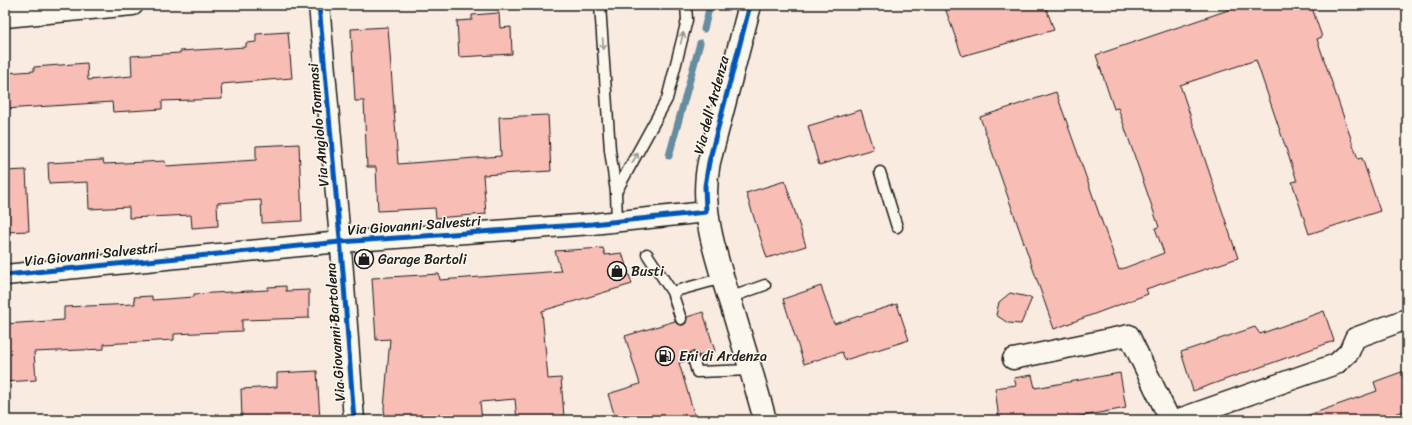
<svg xmlns="http://www.w3.org/2000/svg" width="1412" height="425" viewBox="0 0 1412 425" font-family="Sriracha,sans-serif">
  <style>
    .lines { fill: none; stroke-linecap: round; stroke-linejoin: round }
    .stream { stroke: #658c9f; stroke-width: 7 }
    .building { fill: #f8bdb5; stroke: #1c1c1c }
    .service-casing { stroke: #1c1c1c; stroke-width: 13 }
    .minor-casing { stroke: #1c1c1c; stroke-width: 23 }
    .secondary-casing { stroke: #1c1c1c; stroke-width: 25 }
    .service { stroke: #fbf7ec; stroke-width: 10 }
    .minor { stroke: #fbf7ec; stroke-width: 20 }
    .secondary { stroke: #fbf7ec; stroke-width: 22 }
    .cycleway-casing { stroke: #fbf7ec; stroke-width: 8 }
    .cycleway { stroke: #0057b8; stroke-width: 5 }
    .oneway { stroke: #97948e }
    .labels { text-anchor: middle; stroke-width: 3; stroke-linejoin: round; paint-order: stroke }
    .street-label { font-size: 14px; fill: #1c1c1c; stroke: #fbf7ec }
    .poi-label { font-size: 14px; fill: #1c1c1c; stroke: #fbf7ec; text-anchor: start }
  </style>
  <rect width="100%" height="100%" fill="#faebe1"/>
  <filter id="ink" filterUnits="userSpaceOnUse"><feTurbulence type="fractalNoise" baseFrequency=".025" numOctaves="2"/><feDisplacementMap in="SourceGraphic" scale="8" xChannelSelector="R" yChannelSelector="G"/><feConvolveMatrix kernelMatrix="1 2 1 2 8 2 1 2 1" color-interpolation-filters="sRGB"/></filter>
  <g filter="url(#ink)">
    <g class="lines">
      <!-- stream -->
      <path class="stream" d="M704,29l6,-24
        M669,156l31,-113"/>
    </g>
    <!-- building -->
    <path class="building" d="M944,5h101l9,25 -92,26z
      M1243,5h68l11,32 -5,2 41,120 4,-1 18,53 -71,23 -17,-52 5,-1 -41,-121 -76,25 58,173 -92,31 2,5 -94,35 -74,-212 76,-25 63,178 45,-17 -9,-25 4,-1 -41,-119 -4,1 -18,-54z
      M499,13l1,15 11,-1 1,27 -53,3 -2,-36 15,-1v-5z
      M388,27l10,137 103,-8 -2,-39 49,-2 3,56 -68,4 3,39 -50,4 -1,-10 -57,3 -2,-44h-9l-3,-66h-9l-4,-72z
      M288,32l4,46 -71,6 1,15 -60,2v8l-49,3 -1,-10 -107,7v-36l29,-2v-4l53,-4 1,17 44,-4 -1,-20 49,-3v-2l66,-4v-4l10,-1v-8z
      M861,110l12,39 -54,16 -11,-39z
      M299,144l3,77 -40,2 -1,-23 -44,3 1,23 -26,2 -1,-13 -62,3v-11l-40,2 -1,-27 -39,2 -1,-21 55,-3 1,4 61,-3 1,5 90,-6v-14z
      M26,170l3,61 -24,1v-61z
      M785,181l21,65 -39,12 -21,-65z
      M603,248l2,7 17,-2 10,31 -90,27 6,68 13,-1 3,39 -47,3 -2,-21 -35,3 2,18h-97l-1,-12 6,-69 -14,1 -4,-62 67,-4 1,6 121,-9 -6,-20z
      M286,286v5l23,-1v28l-67,2v11l-68,3v6l-70,4v5l-70,3 2,28 -31,2v-58l59,-4v-13l71,-3 -1,-7 18,-1v4l42,-3v-3l74,-4v-3z
      M821,286l13,38 63,-20 12,36 -64,20 -3,-8 -38,12 -21,-65z
      M1010,293l22,5 -11,26 -13,-1 -12,-8 3,-13z
      M1324,311l10,30 -141,50 -12,-39 74,-25 5,7z
      M703,312l12,39 -16,5 -4,-4h-4l-4,4v4l-8,3 17,57h-80l-8,-26 32,-10 -15,-48 50,-15 2,3 6,1 3,-2 1,-6z
      M1407,370v40l-29,10h-74l-1,-3 74,-26 -3,-9z
      M317,371l3,49h-78l-1,-31 36,-2v-14z
      M1120,373l6,35 -65,12h-62l-4,-32 21,-3 -2,-7 18,-3 3,13z"/>
    <g class="lines">
      <!-- service casing -->
      <g class="service-casing">
        <path id="service" d="M600,5l10,145 6,42 1,29
          M880,172l17,55
          M616,192l51,-93 20,-79 -1,-15
          M647,254l25,38
          M729,298l36,-13
          M681,319l-9,-27 51,-14
          M693,358l4,14 54,-2"/>
      </g>
      <!-- minor casing -->
      <g class="minor-casing">
        <path id="minor" d="M319,5l24,267 11,148
          M5,17l128,-12
          M5,275l335,-33 252,-18 114,-12
          M1013,359l116,-24 41,85
          M1176,420l160,-56 13,-12 6,-14 52,-19"/>
      </g>
      <!-- secondary casing -->
      <g class="secondary-casing">
        <path id="secondary" d="M750,5l-41,157c-11,52 11,106 26,155 10,34 21,69 30,103"/>
      </g>
      <!-- service -->
      <use href="#service" class="service"/>
      <!-- minor -->
      <use href="#minor" class="minor"/>
      <!-- secondary -->
      <use href="#secondary" class="secondary"/>
      <!-- cycleway casing -->
      <g class="cycleway-casing">
        <path id="cycleway" d="M319,5l24,267 11,148
          M5,275l335,-33 252,-18 114,-12 -1,-26 4,-24 41,-157"/>
      </g>
      <!-- cycleway -->
      <use href="#cycleway" class="cycleway"/>
    </g>
    <!-- one-way arrows -->
    <defs><path id="oneway-shaft" d="M-6 0H5M1.5-3L5.5 0L1.5 3" fill="none" stroke-width="1.6" stroke-linecap="round" stroke-linejoin="round"/></defs>
    <g class="oneway">
      <use href="#oneway-shaft" transform="translate(682 38) rotate(-76)"/>
      <use href="#oneway-shaft" transform="translate(603 44) rotate(86)"/>
      <use href="#oneway-shaft" transform="translate(635 158) rotate(-61)"/>
    </g>
  </g>
  <!-- icons -->
  <defs>
    <g id="shop-ring" transform="scale(1)"><circle r="9.5" fill="#fbf7ec" stroke="#1c1c1c" stroke-width="1.5"/><path d="M-5-2.5h2.3a2.7 3.5 0 0 1 5.4 0H5L5.5 6h-11ZM-1.5-2.5h3a1.5 2.3 0 0 0-3 0Z" fill="#1c1c1c"/></g>
    <g id="fuel-ring" transform="scale(1)"><circle r="9.5" fill="#fbf7ec" stroke="#1c1c1c" stroke-width="1.5"/><path d="M-5.5-6h7V0h2V4h1.3V-2.5L3-4.5l.8-.8L6-3V5H2.5V1h-1V6h-7ZM-4.2-4.7v3.2H.2V-4.7Z" fill="#1c1c1c"/></g>
  </defs>
  <g fill-rule="evenodd">
    <use href="#shop-ring" x="364" y="259"/>
    <use href="#shop-ring" x="617" y="271"/>
    <use href="#fuel-ring" x="665" y="356"/>
  </g>
  <g class="labels">
    <!-- street labels -->
    <g class="street-label">
      <text transform="translate(711 105) rotate(-75)" y="5">Via dell'Ardenza</text>
      <text transform="translate(318 125) rotate(-95)" y="5">Via Angiolo Tommasi</text>
      <text transform="translate(414 225) rotate(-4)" y="5">Via Giovanni Salvestri</text>
      <text transform="translate(91 254) rotate(-6)" y="5">Via Giovanni Salvestri</text>
      <text transform="translate(335 332) rotate(-94)" y="5">Via Giovanni Bartolena</text>
    </g>
    <!-- poi labels -->
    <g class="poi-label">
      <text x="378" y="264">Garage Bartoli</text>
      <text x="631" y="276">Busti</text>
      <text x="679" y="361">Eni di Ardenza</text>
    </g>
  </g>
  <!-- margin -->
  <rect width="1412" height="425" fill="none" stroke="#fbf7ec" stroke-width="20"/>
  <rect x="10" y="10" width="1392" height="405" fill="none" stroke="#1c1c1c" stroke-width="1.5" filter="url(#ink)"/>
</svg>
